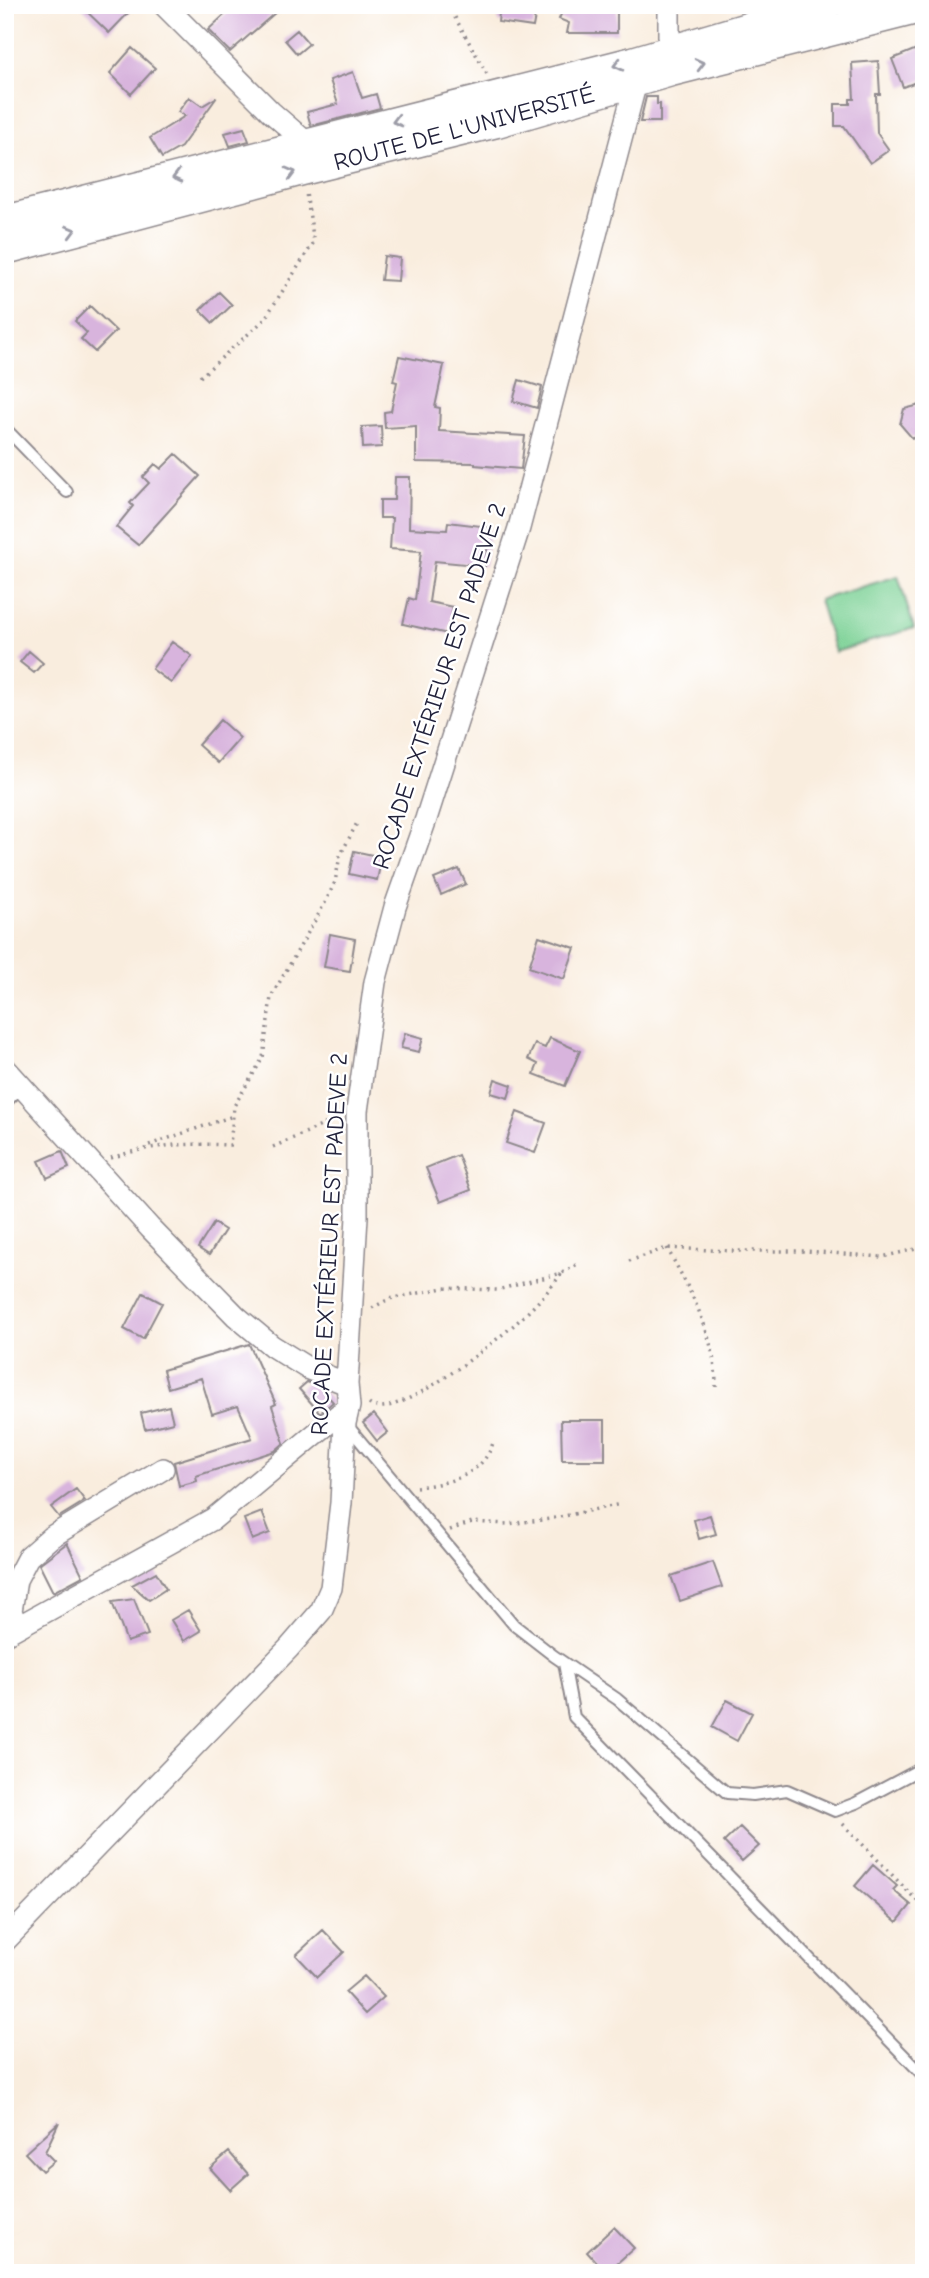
<svg xmlns="http://www.w3.org/2000/svg" width="929" height="2278" viewBox="0 0 929 2278" font-family="'Comic Neue',sans-serif">
  <style>
    .green { fill: #7bd195; stroke: #4e7a68; stroke-width: 2 }
    .building { fill: #d8b4dd }
    .lines { fill: none; stroke-linecap: round; stroke-linejoin: round }
    .service-casing { stroke: #8e888c; stroke-width: 14 }
    .minor-casing { stroke: #8e888c; stroke-width: 24 }
    .secondary-casing { stroke: #8e888c; stroke-width: 33 }
    .path { stroke: #8e888c; stroke-width: 3.5; stroke-dasharray: 2 5; stroke-linecap: butt }
    .service { stroke: #fff; stroke-width: 10 }
    .minor { stroke: #fff; stroke-width: 21 }
    .secondary { stroke: #fff; stroke-width: 30 }
    .oneway { stroke: #9c9ca7 }
    .labels { text-anchor: middle; stroke-width: 5; stroke-linejoin: round; paint-order: stroke }
    .street-label { font-size: 24px; fill: #22223b; stroke: #fff }
  </style>
  <rect width="100%" height="100%" fill="#fff"/>
  <filter id="ink" filterUnits="userSpaceOnUse"><feTurbulence type="fractalNoise" baseFrequency=".0143" numOctaves="2"/><feDisplacementMap in="SourceGraphic" scale="14" xChannelSelector="R" yChannelSelector="G"/><feConvolveMatrix kernelMatrix="1 2 1 2 8 2 1 2 1" color-interpolation-filters="sRGB"/></filter>
  <filter id="wash" filterUnits="userSpaceOnUse"><feTurbulence type="fractalNoise" baseFrequency=".00686" numOctaves="4" result="noise"/><feDisplacementMap in="SourceGraphic" scale="28" xChannelSelector="R" yChannelSelector="G"/><feGaussianBlur stdDeviation="1.57" result="paint"/><feColorMatrix in="noise" values="0 0 0 0 0 0 0 0 0 0 0 0 0 0 0 0 0 1.4 0 .05"/><feComposite in="paint" operator="in"/></filter>
  <g filter="url(#wash)">
    <rect width="100%" height="100%" fill="#f9edde"/>
    <!-- green -->
    <path class="green" d="M898,576l16,52 -79,24 -16,-52z"/>
    <g id="blocks">
      <!-- building -->
      <path class="building" d="M80,5h56l-27,28z
        M235,5h49l-54,47 -22,-22z
        M500,5h37l-4,22 -35,-5z
        M565,5h52v28h-50l2,-10 -10,-4z
        M297,30l12,14 -12,10 -12,-14z
        M924,46v33l-21,8 -11,-28z
        M132,48l23,20 -24,26 -21,-21z
        M878,61l2,33h-4l1,39 12,17 -19,13 -26,-37h-9v-22h15v-5h4l-2,-36z
        M353,72l9,26 14,-4 4,14 -69,18 -4,-14 31,-8 -8,-24z
        M189,97l13,9 15,-9 -36,50 -19,11 -12,-20 35,-22 -7,-4z
        M646,97h11v7h3v18h-20z
        M244,128l5,13 -19,5 -5,-13z
        M384,256l16,2 -2,23 -17,-1z
        M219,292l13,13 -19,18 -13,-13z
        M90,306l26,25 -21,21 -14,-13 6,-6 -12,-12z
        M399,356l45,9 -9,42 5,1 -1,23 86,5 -4,33 -46,-4v-2l-59,-1v-36l-31,2 -1,-16 7,-1 6,-29 -4,-1z
        M519,380l23,7 -5,21 -24,-7z
        M924,404v32l-12,2 -12,-14 4,-15z
        M381,426l1,21 -19,1 -1,-21z
        M176,454l24,22 -62,69 -22,-18 17,-21 -3,-3 19,-20 -6,-6 12,-13 6,5z
        M395,477h15l-1,51 38,2 1,-8 42,5 -5,39 -50,-5 -6,41 24,5 -5,27 -45,-10 6,-26 6,2 6,-49 -31,-2 2,-31h-12v-18h14z
        M172,642l20,14 -21,27 -19,-14z
        M29,651l14,12 -9,10 -14,-11z
        M220,720l20,18 -22,25 -20,-18z
        M354,851l28,6 -5,23 -28,-6z
        M459,869l7,15 -25,11 -7,-16z
        M330,934l25,5 -5,32 -26,-4z
        M539,936l36,12 -11,31 -35,-12z
        M405,1033l18,5 -4,14 -18,-4z
        M550,1038l30,13 -15,35 -31,-12 4,-10 -10,-5 7,-15 10,4z
        M495,1079l17,6 -4,13 -17,-5z
        M517,1112l29,11 -11,30 -29,-10z
        M62,1151l7,17 -22,10 -8,-17z
        M458,1155l13,35 -31,12 -14,-34z
        M214,1223l11,7 -16,25 -11,-7z
        M143,1293l19,10 -19,36 -19,-10z
        M249,1344l27,60 -4,2 12,37 -9,8 -79,25 1,5 -18,5 -5,-24 78,-24 -14,-32 -26,8 -11,-36 -33,10 -5,-18z
        M307,1382l13,5 13,15 -13,11 -21,-24z
        M169,1406l4,16 -28,7 -4,-16z
        M374,1414l14,18 -11,9 -14,-18z
        M561,1420h44v40h-43z
        M76,1489l9,12 -26,16 -8,-10z
        M262,1512l8,21 -18,7 -8,-21z
        M710,1515l6,19 -17,5 -5,-19z
        M67,1543l16,33 -30,16 -14,-28z
        M713,1562l9,25 -42,14 -9,-25z
        M156,1572l10,17 -17,11 -17,-15z
        M134,1599l14,36 -21,7 -15,-40z
        M188,1610l13,21 -17,10 -13,-21z
        M727,1700l25,13 -15,28 -25,-14z
        M740,1827l19,19 -17,15 -18,-19z
        M873,1865l24,21 -4,4 18,15 -14,17 -42,-36z
        M323,1930l21,22 -27,25 -21,-22z
        M364,1976l20,21 -19,17 -20,-22z
        M59,2122l-14,30 9,9 -12,10 -17,-18z
        M229,2152l19,22 -18,16 -20,-22z
        M614,2227l20,21 -28,25 -19,-21z"/>
    </g>
  </g>
  <g filter="url(#ink)">
    <use href="#blocks" fill-opacity="0" stroke="#8e888c" stroke-width="2"/>
    <g class="lines">
      <!-- service casing -->
      <g class="service-casing">
        <path id="service" d="M5,428l62,64
          M5,1103l16,-16
          M347,1425l167,200 40,31 63,43 110,94 26,2 34,-5 48,21 21,-8 68,-36
          M564,1663l10,54 350,359"/>
      </g>
      <!-- minor casing -->
      <g class="minor-casing">
        <path id="minor" d="M164,5l107,107 37,32
          M669,5v46
          M5,1068l145,160 86,88 36,30 37,23 38,15
          M17,1627l-6,-16 5,-31 12,-23 23,-20 112,-68
          M5,1634l208,-115 136,-113
          M5,1941l284,-293 32,-37 10,-23 10,-85 4,-80 4,-17 -2,-22 10,-167v-106l18,-129 20,-75 31,-88 93,-291 117,-446"/>
      </g>
      <!-- secondary casing -->
      <g class="secondary-casing">
        <path id="secondary" d="M5,221l628,-159 192,-57
          M5,249l297,-79 195,-48 174,-51 253,-64"/>
      </g>
      <!-- path -->
      <path class="path" d="M448,5l39,69
        M200,377l64,-57 50,-78 -8,-49
        M149,1145l84,-29
        M273,1147l66,-29
        M111,1158c42,-14 75,-15 119,-13l4,-39 29,-48 8,-61 54,-94 10,-21 5,-26 17,-33
        M667,1248c24,44 49,88 49,139
        M629,1261l38,-13 63,3h76l76,6 42,-10
        M372,1308l17,-9 55,-11 53,2 65,-17 17,-10
        M369,1404c25,20 124,-61 146,-80 17,-15 33,-32 47,-51
        M416,1487c31,-3 66,-11 77,-44
        M450,1530l22,-8 35,2 43,-5 71,-15
        M843,1824l81,84"/>
      <!-- service -->
      <use href="#service" class="service"/>
      <!-- minor -->
      <use href="#minor" class="minor"/>
      <!-- secondary -->
      <use href="#secondary" class="secondary"/>
    </g>
    <!-- one-way arrows -->
    <defs><path id="oneway-chevron" d="M-2-3.5L2.5 0L-2 3.5" fill="none" stroke-width="1.6" stroke-linecap="round" stroke-linejoin="round" transform="scale(1.75)"/></defs>
    <g class="oneway">
      <use href="#oneway-chevron" transform="translate(700 64) rotate(-14)"/>
      <use href="#oneway-chevron" transform="translate(618 65) rotate(166)"/>
      <use href="#oneway-chevron" transform="translate(397 121) rotate(165)"/>
      <use href="#oneway-chevron" transform="translate(291 173) rotate(-15)"/>
      <use href="#oneway-chevron" transform="translate(177 177) rotate(166)"/>
      <use href="#oneway-chevron" transform="translate(71 231) rotate(-15)"/>
    </g>
  </g>
  <g class="labels">
    <!-- street labels -->
    <g class="street-label">
      <text transform="translate(464 128) rotate(-15)" y="8">ROUTE DE L'UNIVERSITÉ</text>
      <text transform="translate(439 686) rotate(-72)" y="8">ROCADE EXTÉRIEUR EST PADEVE 2</text>
      <text transform="translate(329 1244) rotate(-87)" y="8">ROCADE EXTÉRIEUR EST PADEVE 2</text>
    </g>
  </g>
  <!-- margin -->
  <rect width="929" height="2278" fill="none" stroke="#fff" stroke-width="28"/>
</svg>
